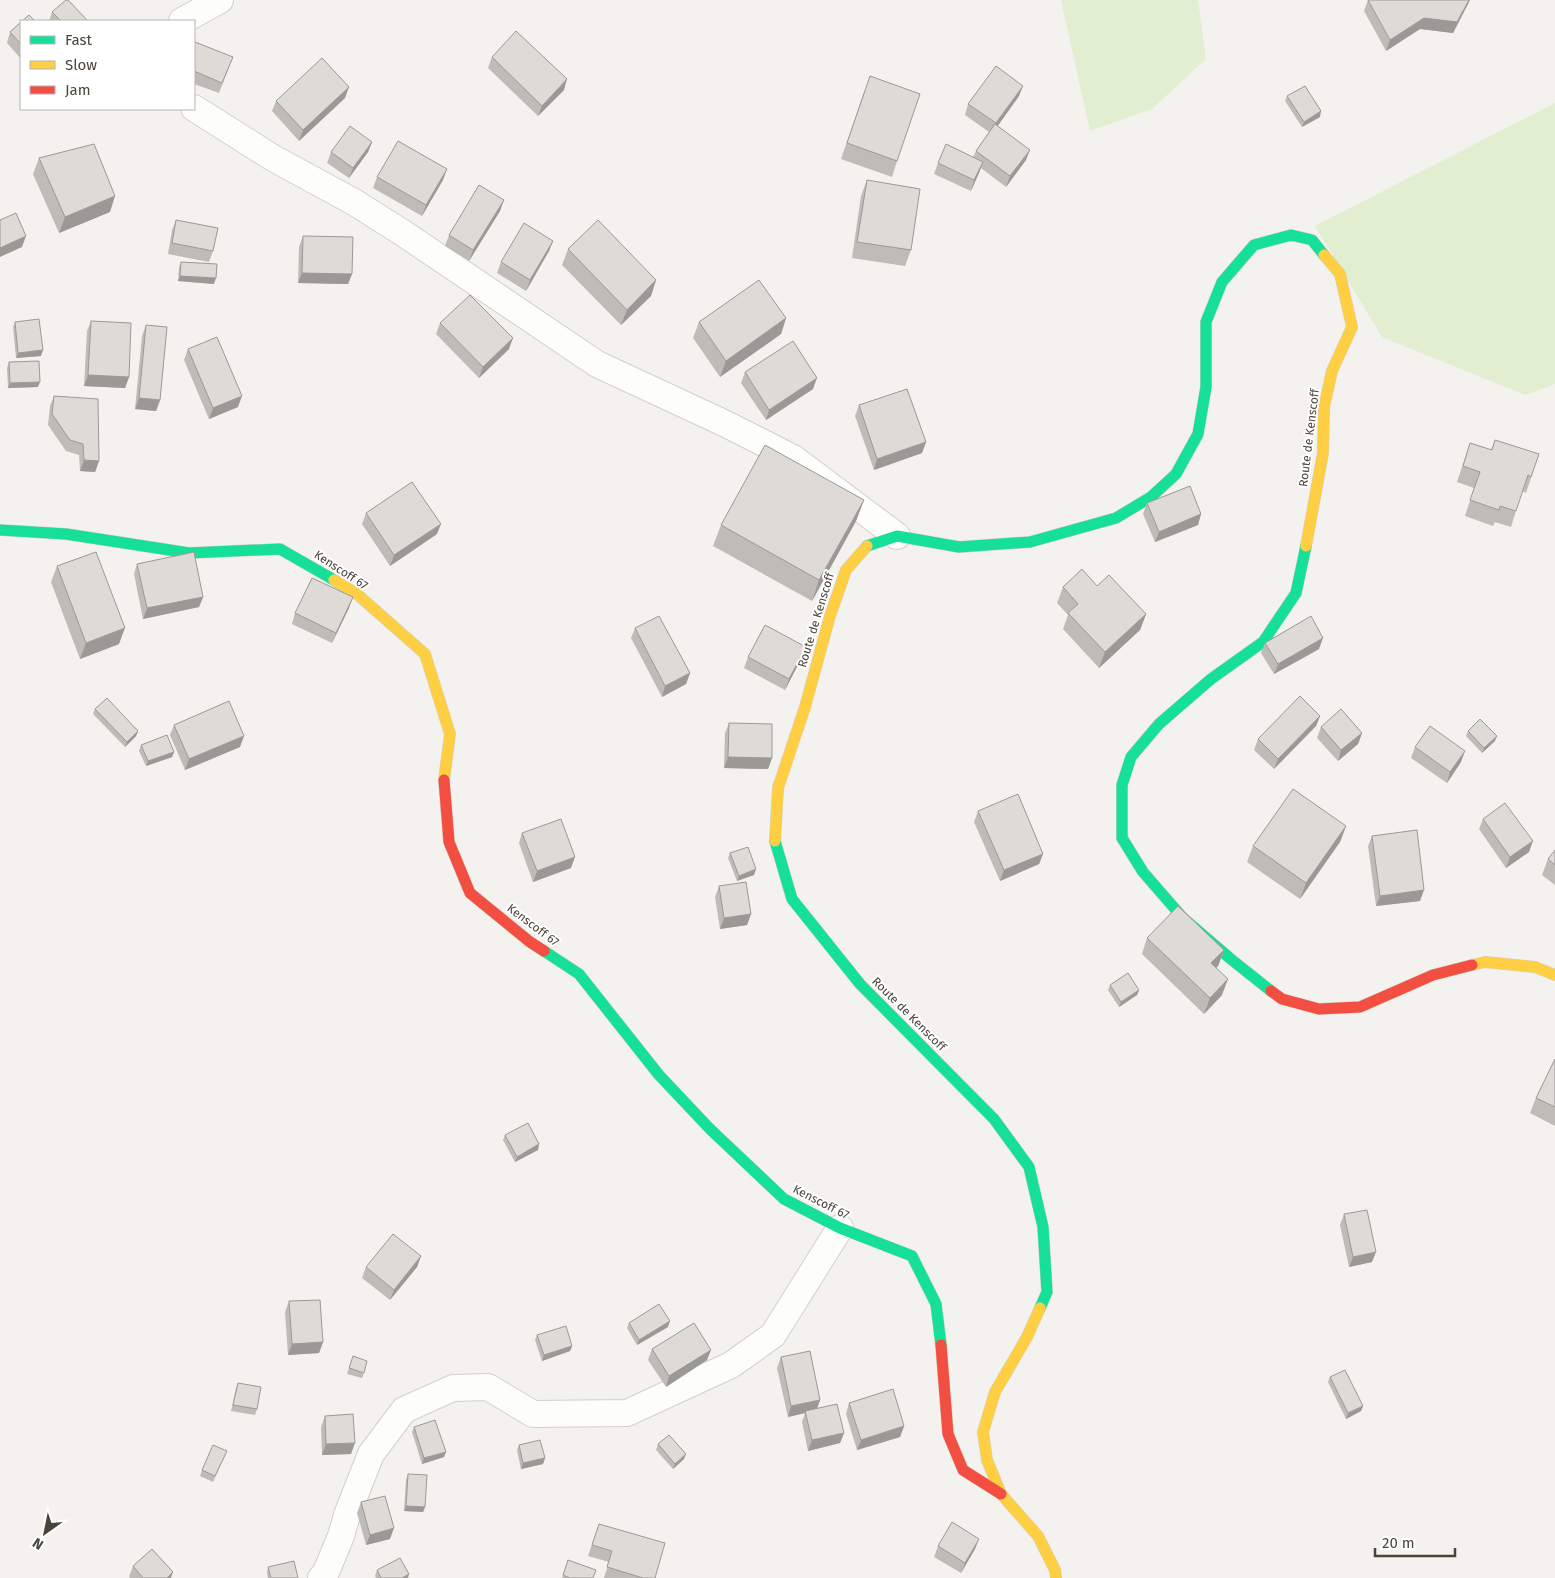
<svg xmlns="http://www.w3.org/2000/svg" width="1555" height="1578" viewBox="0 0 1555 1578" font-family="'Fira Sans',sans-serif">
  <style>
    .green { fill: #e1eecf }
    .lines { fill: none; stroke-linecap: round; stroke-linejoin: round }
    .street-casing { stroke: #d2d0cb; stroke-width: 28 }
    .fast-casing { stroke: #d3cfc5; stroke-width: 12 }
    .slow-casing { stroke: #d3cfc5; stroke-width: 12 }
    .jam-casing { stroke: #d3cfc5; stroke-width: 12 }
    .street { stroke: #fdfdfc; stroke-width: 26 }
    .fast { stroke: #16e098; stroke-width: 11 }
    .slow { stroke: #ffcf43; stroke-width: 11 }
    .jam { stroke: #f24e42; stroke-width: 11 }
    .wall { fill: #bfbcb8 }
    .shaded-wall { fill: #9b9996 }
    .building { fill: #dedbd6; stroke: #9b9996 }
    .labels { text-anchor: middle; stroke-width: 4; stroke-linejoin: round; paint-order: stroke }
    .street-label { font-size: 12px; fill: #4b4439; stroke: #fff }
  </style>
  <rect width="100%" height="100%" fill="#f4f2ee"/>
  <!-- green -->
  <path class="green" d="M1061,0h137l8,59 -54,50 -62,22z
    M1555,103v281l-30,11 -143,-58 -67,-111z"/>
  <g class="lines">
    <!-- street casing -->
    <g class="street-casing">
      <path id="street" d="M182,21l38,-21
        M194,108l79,50 81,44 49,31 194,131 129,60 67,34 104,78
        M321,1578l5,-6 15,-36 6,-21 24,-61 33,-44 49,-22 35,-1 45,27 94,-1 104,-48 42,-30 67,-107"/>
    </g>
    <!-- fast casing -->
    <g class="fast-casing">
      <path id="fast" d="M0,530l66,4 123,19 91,-4 54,31
        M867,546l30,-10 62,11 71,-5 86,-24 35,-21 25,-23 22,-40 8,-47v-65l16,-40 32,-37 37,-10 21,5 12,15
        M775,841l17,58 68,85 134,135 35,48 14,60 4,65 -7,16
        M544,951l35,23 80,101 51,54 74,70 56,29 72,28 24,48 5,41
        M1271,991l-39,-31 -49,-42 -40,-46 -21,-34v-53l9,-28 28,-33 52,-45 52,-37 33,-49 10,-47"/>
    </g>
    <!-- slow casing -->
    <g class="slow-casing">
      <path id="slow" d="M1306,546l17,-93 1,-46 8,-36 20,-44 -12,-53 -16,-19
        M334,580l23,14 68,60 25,80 -6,46
        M775,841l3,-53 27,-81 25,-91 16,-46 21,-24
        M1472,965l13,-3 50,5 20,8
        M1040,1308l-13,29 -32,55 -12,40 4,28 14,34 37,42 17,34 1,8"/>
    </g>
    <!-- jam casing -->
    <g class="jam-casing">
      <path id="jam" d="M444,780l5,62 21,51 60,49 14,9
        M1271,991l11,8 37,10 41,-2 73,-32 39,-10
        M941,1345l7,89 15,36 38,24"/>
    </g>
    <!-- street -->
    <use href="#street" class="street"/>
    <!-- fast -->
    <use href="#fast" class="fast"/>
    <!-- slow -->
    <use href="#slow" class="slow"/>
    <!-- jam -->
    <use href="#jam" class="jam"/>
  </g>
  <!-- wall -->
  <path class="wall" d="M1368,0l100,4 -15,29 -33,-4 -34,22 -22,-40z
    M52,12l36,9h-39z
    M21,22v37l-14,-16 3,-11z
    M194,46l39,11 -14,36 -25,-9z
    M492,57l72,33 -26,26 -50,-48z
    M864,92l33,69 -5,16 -51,-18z
    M1019,96l-22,30 29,34 -20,27 -25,-19 -10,23 -37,-17 4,-11 35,-6 3,-6 13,-19 -24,-17 3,-11z
    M1287,96l33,21 -18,10 -17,-26z
    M345,98l-46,43 -27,-30 4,-10z
    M372,142l-4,10 -19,26 -22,-15 4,-11z
    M39,158l71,54 -51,21 -26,-59z
    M377,177l66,3 -21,36 -49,-28z
    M867,180l44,70 -6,16 -53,-8 9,-62z
    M500,211l-31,50 -24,-15 4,-11z
    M176,220l37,31 -4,11 -41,-8 4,-24z
    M303,236l49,38 -4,10 -50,-1 1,-36z
    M553,241l-4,10 -23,40 -29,-18 4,-11z
    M568,249l88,31 -5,16 -30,29 -59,-60z
    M181,262l33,22 -36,-3 1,-14z
    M786,318l-5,16 -61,43 -27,-39 6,-16z
    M91,321l38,56 -4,11 -41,-2 3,-55z
    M15,322l26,34 -25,2 -3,-31z
    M440,323l69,26 -30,29 -43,-44z
    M146,325l14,75 -4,11 -21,-2 7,-73z
    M188,349l50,58 -29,12 -25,-59z
    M9,362l29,25 -30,1 -1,-20z
    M745,372l68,17 -47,31 -25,-37z
    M54,396l45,65 -4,11 -15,-1 -1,-16 -13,-4 -18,-26 2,-19z
    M859,405l67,37 -4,11 -48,17 -19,-54z
    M1495,440l44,14 -13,39 -4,-2 -11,36 -16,-5 -2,4 -28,-10 9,-28 -17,-6 13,-39 21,7z
    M864,500l-8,21 -44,80 -99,-55 8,-21z
    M1147,503l54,11 -3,11 -43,17 -12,-28z
    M366,513l71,21 -47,32 -28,-42z
    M137,564l66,33 -4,10 -56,12 -9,-45z
    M57,566l62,78 -39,15 -29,-77z
    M1097,586l49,28 -6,16 -41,38 -36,-39 5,-14 -11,-12 6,-16z
    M349,608l-17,35 -40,-19 3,-11z
    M635,628l55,45 -4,11 -24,13 -31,-59z
    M1265,643l54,6 -45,25 -13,-21z
    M748,657h54l-17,33 -41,-22z
    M95,709l43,22 -2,5 -11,11 -32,-33z
    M1320,716l-4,10 -42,43 -20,-19 4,-11z
    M729,723l43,35 -4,11 -44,-1 1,-35z
    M174,725l66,22 -55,23 -15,-35z
    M1321,727l41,6 -4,11 -20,17 -21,-23z
    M1468,731l27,10 -13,12 -16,-17z
    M141,745l33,7 -2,5 -26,9 -7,-15z
    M1415,747l46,15 -14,21 -36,-25z
    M978,811l65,43 -4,10 -39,17 -26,-59z
    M1483,819l46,33 -23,16 -27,-39z
    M1346,826l-6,16 -40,57 -53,-37 6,-16z
    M522,833l49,35 -38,14 -14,-39z
    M1372,836l48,65 -44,5 -8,-60z
    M1555,850v35l-13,-10 6,-16z
    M730,853l24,22 -17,6 -9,-23z
    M719,886l32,28 -4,11 -27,4 -5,-32z
    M1147,938l77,12 -6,16 -2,2 6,27 -18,19 -62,-60z
    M1110,985l29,5 -2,5 -18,12 -11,-17z
    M1555,1059v67l-25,-13 6,-15z
    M505,1135l33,15 -23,12 -12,-22z
    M1344,1214l28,48 -23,5 -9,-42z
    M421,1256l-4,11 -27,33 -28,-22 4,-11z
    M289,1301l34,41 -4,11 -31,2 -3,-43z
    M629,1323l39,4 -31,18 -10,-17z
    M537,1335l35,11 -2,5 -28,10 -7,-21z
    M652,1349l55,11 -41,27 -18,-27z
    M353,1356l11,17 -2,5 -15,-4z
    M781,1357l39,43 -3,9 27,24 -4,10 -32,8 -6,-29 3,-9 -17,4 -11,-49z
    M1330,1377l33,29 -2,5 -15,8 -18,-37z
    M238,1383l19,26 -2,6 -24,-4 5,-23z
    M849,1403l55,23 -4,11 -43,13 -11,-36z
    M325,1416l26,38 -29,1 -1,-28z
    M414,1427l30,30 -22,7 -10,-32z
    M658,1444l26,15 -11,10 -17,-19z
    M519,1445l26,13 -2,6 -22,5 -4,-19z
    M227,1451l-14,31 -13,-6 2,-6z
    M408,1474l17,33 -2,5 -19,-1 2,-31z
    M361,1502l29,37 -24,6 -9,-32z
    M599,1524l56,54h-51l5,-16 -21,-6z
    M938,1546l37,3 -14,24 -27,-16z
    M568,1560l25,18h-31z
    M133,1566l38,12h-41l-1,-1z
    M268,1567l30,11h-30l-1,-6z
    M377,1570l31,8h-32l-1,-2z"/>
  <!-- shaded-wall -->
  <path class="shaded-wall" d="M1469,0h1l-2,4 -15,29 -33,-4 -34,22 4,-11 34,-22z
    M567,79l-3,11 -26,26 4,-10z
    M1023,86l-4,10 -27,38 4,-11z
    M349,87l-4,11 -46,43 4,-11z
    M1321,111l-1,6 -18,10 2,-5z
    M372,142l-4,10 -19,26 4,-10z
    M1030,150l-4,10 -20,27 4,-11z
    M983,162l-4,11 -8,18 3,-11z
    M447,169l-4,11 -21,36 4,-11z
    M115,196l-5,16 -51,21 6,-16z
    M504,200l-4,11 -31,50 4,-11z
    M26,236l-4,11 -22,10v-9z
    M553,241l-4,10 -23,40 4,-11z
    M302,273l50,1 -4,10 -50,-1z
    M180,276l36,2 -2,6 -36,-3z
    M656,280l-5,16 -30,29 6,-15z
    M786,318l-5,16 -61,43 6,-16z
    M513,338l-4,11 -30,29 4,-11z
    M43,350l-2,6 -25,2 2,-5z
    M88,375l41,2 -4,11 -41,-2z
    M817,378l-4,11 -47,31 3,-10z
    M40,382l-2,5 -30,1 2,-5z
    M242,396l-4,11 -29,12 4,-11z
    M139,398l21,2 -4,11 -21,-2z
    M926,442l-4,11 -48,17 3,-11z
    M84,460l15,1 -4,11 -15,-1z
    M864,500l-8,21 -44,80 7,-21z
    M1201,514l-3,11 -43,17 4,-10z
    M441,524l-4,10 -47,32 4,-11z
    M203,597l-4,10 -56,12 4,-11z
    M353,597l-4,11 -17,35 4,-10z
    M1146,614l-6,16 -41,38 6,-16z
    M125,628l-6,16 -39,15 6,-16z
    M1323,638l-4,11 -45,25 4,-10z
    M806,647l-4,10 -17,33 4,-11z
    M690,673l-4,11 -24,13 3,-11z
    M1320,716l-4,10 -42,43 4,-10z
    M138,731l-2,5 -11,11 2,-5z
    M1362,733l-4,11 -20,17 3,-11z
    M244,736l-4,11 -55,23 4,-11z
    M1497,736l-2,5 -13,12 2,-5z
    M1465,751l-4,11 -14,21 3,-11z
    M174,752l-2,5 -26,9 2,-5z
    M728,757l44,1 -4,11 -44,-1z
    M1346,826l-6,16 -40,57 6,-16z
    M1533,841l-4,11 -23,16 4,-11z
    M1043,854l-4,10 -39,17 4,-11z
    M575,857l-4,11 -38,14 4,-11z
    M756,869l-2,6 -17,6 2,-5z
    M1424,890l-4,11 -44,5 4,-10z
    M751,914l-4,11 -27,4 4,-11z
    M1224,950l-6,16 -12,13 5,-16z
    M1228,979l-6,16 -18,19 6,-16z
    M1139,990l-2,5 -18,12 2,-5z
    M539,1144l-1,6 -23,12 2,-5z
    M1376,1252l-4,10 -23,5 4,-10z
    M421,1256l-4,11 -27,33 4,-10z
    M670,1321l-2,6 -31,18 2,-5z
    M323,1342l-4,11 -31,2 4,-11z
    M572,1346l-2,5 -28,10 2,-6z
    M711,1350l-4,10 -41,27 3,-11z
    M820,1400l-4,11h-11v2l-17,4 3,-11z
    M1363,1406l-2,5 -15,8 2,-6z
    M904,1426l-4,11 -43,13 4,-10z
    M844,1433l-4,10 -32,8 4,-11z
    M355,1443l-4,11 -29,1 4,-11z
    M446,1452l-2,5 -22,7 2,-6z
    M686,1454l-2,5 -11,10 2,-5z
    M545,1458l-2,6 -22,5 2,-6z
    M406,1506l19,1 -2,5 -19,-1z
    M394,1528l-4,11 -24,6 4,-10z
    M979,1539l-4,10 -14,24 4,-10z
    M173,1572l-2,6h-4z
    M409,1574l-1,4h-6z"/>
  <!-- building -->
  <path class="building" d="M66,0h2l20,21h-27l-9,-9z
    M1368,0h101l-12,22 -33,-4 -34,22z
    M29,15l6,6h-13z
    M21,22v22l-11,-12z
    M516,31l51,48 -25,27 -50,-49z
    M195,42l38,15 -11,26 -28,-12v-25z
    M322,58l27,29 -46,43 -27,-29z
    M996,66l27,20 -27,37 -28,-19z
    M870,76l50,18 -23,67 -50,-18z
    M1305,86l16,25 -17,11 -17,-26z
    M995,124l35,26 -20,26 -34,-25z
    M350,126l22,16 -19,26 -22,-16z
    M398,141l49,28 -21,36 -49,-28z
    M94,144l21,52 -50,21 -26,-59z
    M946,144l37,18 -9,18 -36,-17z
    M867,180l53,9 -9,61 -54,-8z
    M479,185l25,15 -31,50 -24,-15z
    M16,213l10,23 -26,12v-28z
    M176,220l42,8 -5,23 -41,-8z
    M598,220l58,60 -29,30 -59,-61z
    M524,223l29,18 -23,39 -29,-18z
    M303,236l50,1 -1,37 -50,-1z
    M181,262l36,2 -1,14 -36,-2z
    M759,280l27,38 -60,43 -27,-39z
    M470,295l43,43 -30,29 -43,-44z
    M39,319l4,31 -25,3 -3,-31z
    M91,321l40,2 -2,54 -41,-2z
    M146,325l21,2 -7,73 -21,-2z
    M217,337l25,59 -29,12 -25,-59z
    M793,341l24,37 -48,32 -24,-38z
    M39,361l1,21 -30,1 -1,-21z
    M907,389l19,53 -49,17 -18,-54z
    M54,396l44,3 1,62 -15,-1 -1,-16 -13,-4 -18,-26z
    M1495,440l44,14 -8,23 -3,-2 -12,36 -16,-5 -1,4 -29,-10 10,-28 -17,-6 7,-23 22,7z
    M765,445l99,55 -45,80 -98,-55z
    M412,482l29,42 -47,31 -28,-42z
    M1190,486l11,28 -42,18 -12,-29z
    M96,552l29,76 -39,15 -29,-77z
    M194,552l9,45 -56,11 -10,-44z
    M1082,569l15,17 12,-11 37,39 -41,38 -37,-39 10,-9 -15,-17z
    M312,578l41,19 -17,36 -41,-20z
    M659,616l31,57 -25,13 -30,-58z
    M1311,616l12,22 -45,26 -13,-21z
    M765,625l41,22 -17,32 -41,-22z
    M1300,696l20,20 -42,43 -20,-20z
    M107,698l31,33 -11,11 -32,-33z
    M229,701l15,35 -55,23 -15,-34z
    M1341,709l21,24 -21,17 -20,-23z
    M1480,719l17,17 -13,12 -16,-17z
    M729,723l43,1v34l-44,-1z
    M1430,726l35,25 -15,21 -35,-25z
    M167,735l7,17 -26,9 -7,-16z
    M1293,789l53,37 -40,57 -53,-37z
    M1018,794l25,60 -39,16 -26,-59z
    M1505,803l28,38 -23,16 -27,-38z
    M561,819l14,38 -38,14 -15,-38z
    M1417,830l7,60 -44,6 -8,-60z
    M748,847l8,22 -17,7 -9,-23z
    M1555,850v15l-7,-6z
    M746,882l5,32 -27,4 -5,-32z
    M1178,906l46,44 -13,13 17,16 -18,19 -63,-60z
    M1128,973l11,17 -18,12 -11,-17z
    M1555,1059v48l-19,-9z
    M528,1123l11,21 -22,13 -12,-22z
    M1367,1210l9,42 -23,5 -9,-43z
    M393,1234l28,22 -27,34 -28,-23z
    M320,1300l3,42 -31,2 -3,-43z
    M659,1304l11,17 -31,19 -10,-17z
    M694,1323l17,27 -42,26 -17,-27z
    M566,1326l6,20 -28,9 -7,-20z
    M810,1351l10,49 -29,6 -10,-49z
    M353,1356l14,5 -3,12 -15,-5z
    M1345,1370l18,36 -15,7 -18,-36z
    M238,1383l23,4 -4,22 -24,-4z
    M893,1389l11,37 -43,14 -12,-37z
    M837,1404l7,29 -32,7 -7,-29z
    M353,1414l2,29 -29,1 -1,-28z
    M435,1420l11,32 -22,6 -10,-31z
    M669,1435l17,19 -11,10 -17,-20z
    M540,1440l5,18 -22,5 -4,-18z
    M213,1445l14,6 -12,25 -13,-6z
    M408,1474l19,1 -2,32 -19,-1z
    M385,1496l9,32 -24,7 -9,-33z
    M952,1522l27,17 -14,24 -27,-17z
    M599,1524l66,19 -10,35h-12l-36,-11 5,-16 -20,-6z
    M152,1549l21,23 -6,6h-24l-10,-12z
    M400,1558l9,16 -7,4h-21l-4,-8z
    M568,1560l28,10 -3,8h-23l-7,-3z
    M294,1561l4,17h-27l-3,-11z"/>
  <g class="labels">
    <!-- street labels -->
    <g class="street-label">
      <text transform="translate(1309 438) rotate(-83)" y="4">Route de Kenscoff</text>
      <text transform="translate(341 570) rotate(33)" y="4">Kenscoff 67</text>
      <text transform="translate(816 620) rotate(-73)" y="4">Route de Kenscoff</text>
      <text transform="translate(533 925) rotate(37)" y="4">Kenscoff 67</text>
      <text transform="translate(909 1014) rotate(45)" y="4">Route de Kenscoff</text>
      <text transform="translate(821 1202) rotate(27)" y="4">Kenscoff 67</text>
    </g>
  </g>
  <!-- legend -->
  <rect x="20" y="20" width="175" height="90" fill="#ffffff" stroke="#b7b4b0"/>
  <rect x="30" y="36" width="25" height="8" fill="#16e098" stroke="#b7b4b0"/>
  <text x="65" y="45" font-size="15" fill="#4b4439">Fast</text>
  <rect x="30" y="61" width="25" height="8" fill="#ffcf43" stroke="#b7b4b0"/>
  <text x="65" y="70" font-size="15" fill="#4b4439">Slow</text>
  <rect x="30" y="86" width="25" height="8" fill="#f24e42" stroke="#b7b4b0"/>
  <text x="65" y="95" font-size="15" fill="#4b4439">Jam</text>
  <!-- north arrow -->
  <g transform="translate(45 1533) rotate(213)" stroke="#ffffff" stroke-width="4" paint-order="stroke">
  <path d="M0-4L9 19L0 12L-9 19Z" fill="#4b4439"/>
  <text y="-8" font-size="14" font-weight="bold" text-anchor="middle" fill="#4b4439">N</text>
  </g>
  <!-- scale -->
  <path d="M1375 1548v8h80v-8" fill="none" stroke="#4b4439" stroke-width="2.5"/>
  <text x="1382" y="1548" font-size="15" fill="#4b4439" stroke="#ffffff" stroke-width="4" paint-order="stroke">20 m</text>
</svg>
